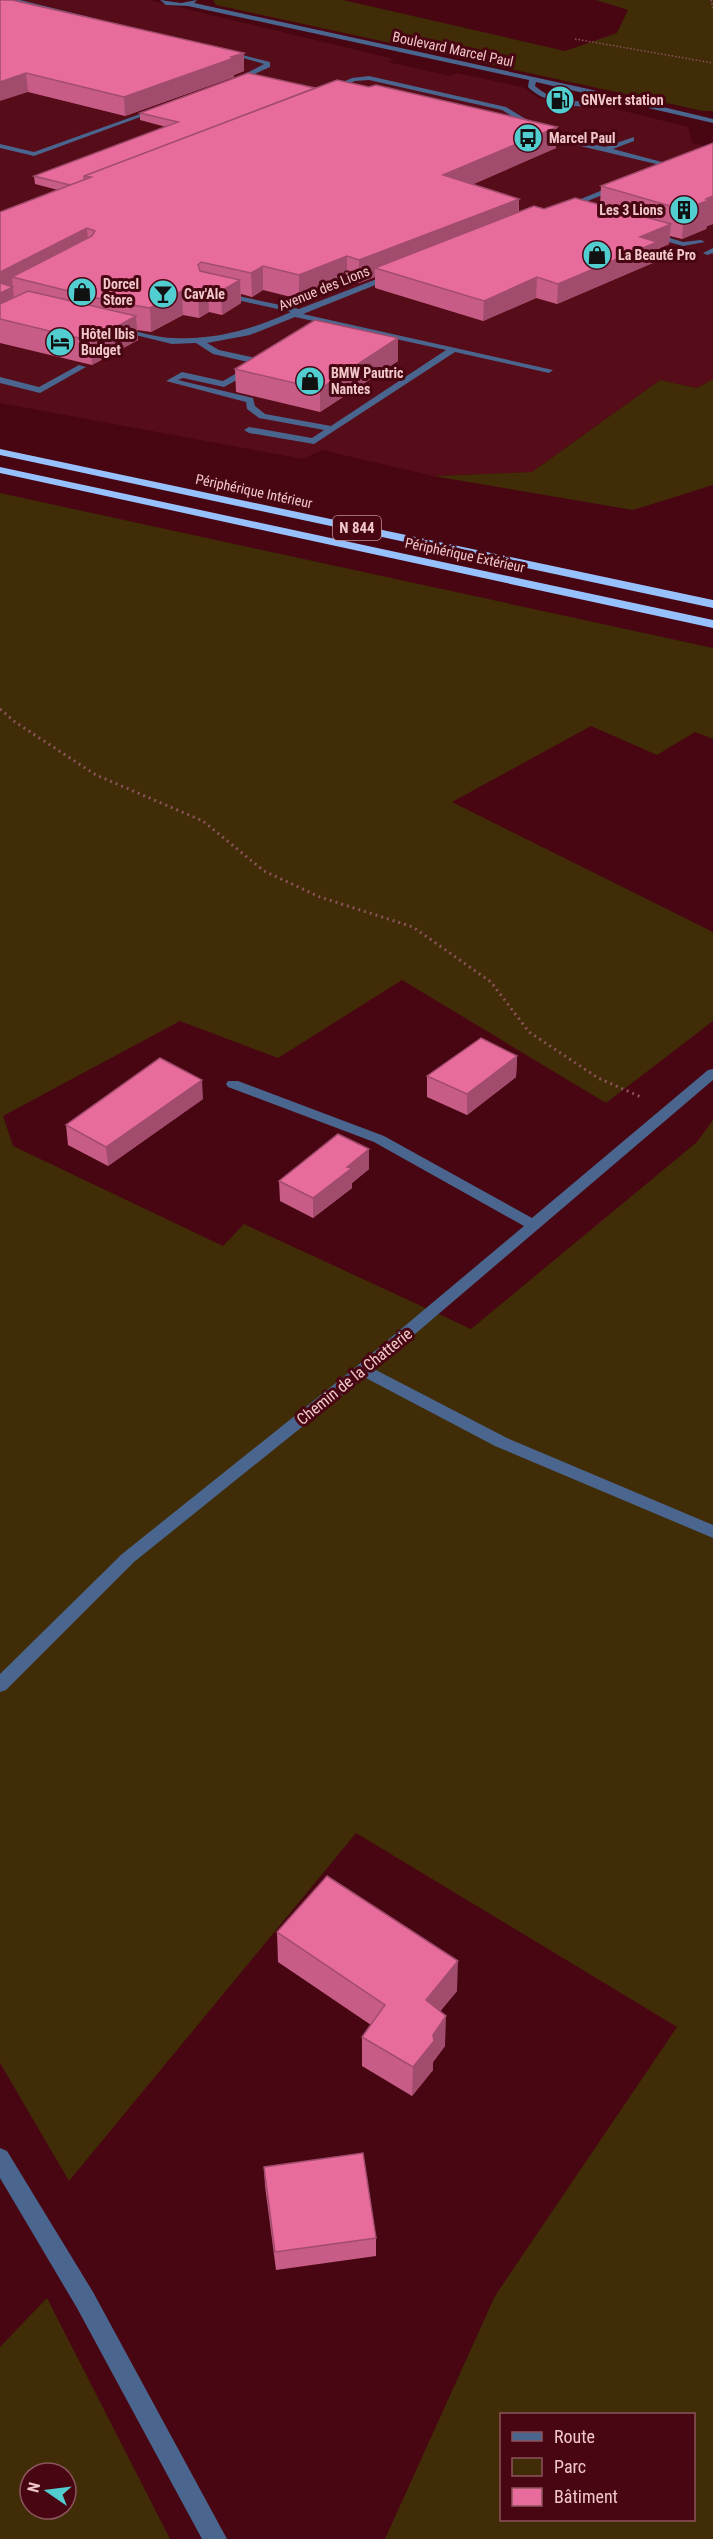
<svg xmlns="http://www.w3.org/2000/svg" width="713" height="2539" viewBox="0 0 713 2539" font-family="'Roboto Condensed',sans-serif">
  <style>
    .built { fill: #560c19 }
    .green { fill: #402c07; fill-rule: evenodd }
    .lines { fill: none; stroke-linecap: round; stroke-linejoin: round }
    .path-far1 { stroke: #8a5259; stroke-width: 1.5; stroke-dasharray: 1.5 2; stroke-linecap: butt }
    .path { stroke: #8a5259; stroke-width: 3; stroke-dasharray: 2 4; stroke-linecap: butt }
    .minor { fill: #4a668e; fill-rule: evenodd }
    .highway { fill: #97c1fd; fill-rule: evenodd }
    .wall { fill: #c75d86 }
    .shaded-wall { fill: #a24c6d }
    .building { fill: #e76c9c; stroke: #a24c6d; stroke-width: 1.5 }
    .labels { text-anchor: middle; stroke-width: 6; stroke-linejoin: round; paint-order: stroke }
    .far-street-label { font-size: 14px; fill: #f1c8c8; stroke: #480613 }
    .far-poi-label { font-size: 14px; font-weight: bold; fill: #f1c8c8; stroke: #480613; text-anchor: start }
    .shield { fill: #480613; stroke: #be8e92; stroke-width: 1.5 }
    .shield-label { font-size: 15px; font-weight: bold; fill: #f1c8c8 }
    .street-label { font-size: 16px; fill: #f1c8c8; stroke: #480613 }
  </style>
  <rect width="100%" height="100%" fill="#480613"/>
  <!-- built -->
  <path class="built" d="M0,0h149l245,59 -6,3 62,14 7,-3 65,14 17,11 17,5 44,2 88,22 4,16 21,5v231l-16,9 -37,-8 -128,92 -99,4 -111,-26 -19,9 -303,-56z"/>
  <!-- green -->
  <path class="green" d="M213,0h130l222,51 52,-18 11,-23 -32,-10h117v111h-10l-487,-106z
    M713,379v106l-80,25 -200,-34 99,-4 128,-92 37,8z
    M0,493l713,155v91l-18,-7 -38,23 -66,-29 -139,76 261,130v89l-107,82 -204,-123 -124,78 -98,-37 -177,95 10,30 210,100 21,-22 227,105 226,-187 16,-22v1419h-328l110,-243 182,-269 -321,-194 -287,348 -69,-118zM502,2414h192v106h-192z
    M47,2298l123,241h-170v-192zM30,2473h36v36h-36z"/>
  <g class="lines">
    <!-- path-far1 -->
    <path class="path-far1" d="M711,0l2,8
      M575,39l138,24"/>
    <!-- path -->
    <path class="path" d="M0,709l15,13 81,53 107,46 61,50 56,26 93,30 78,55 38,50 69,46 43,19"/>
    <!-- minor -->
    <path class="minor" d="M9,0h11l118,29 -3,2z
      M160,0l21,3 16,-3 -3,3 390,85 129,31v4l-177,-41 -1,4c21,19 50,16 77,13l3,2c-22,12 -70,4 -87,-14l1,-7 -341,-74 -22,-1z
      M223,50l47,12v5l-33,15h-4v-2l31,-16 -41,-12z
      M369,76l137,31 33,20 -2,4 68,16 29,-10v4l-21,8 64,17 -4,2 -139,-33 2,-4 -34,-21 -133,-30 -14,1 -10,4 10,6 -2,3 -11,-5 -4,-5 14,-6z
      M157,108l5,1 -128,47 -34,-8v-4l34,8z
      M615,185l7,2 -54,22 -7,-2z
      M651,232l32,10 18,-2 4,2 -22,4 -35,-10 -1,-2z
      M713,248v5l-6,2 -4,-2z
      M395,272h3v4l-95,38 250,56 -4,3 -94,-21 -141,92 -65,-11 -5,-3 5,-3 63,11 12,-8 -65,-12 -12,-9 -1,-7 -80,-21 16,-9 41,9 28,-16h6v4l-33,18 -41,-9 -5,2 75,18 2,8 10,8 66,12 115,-76 -151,-33 -45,18 -43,8 12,7 46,10 1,2 -4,3 -49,-11 -17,-11 -24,1 -57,-14 4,-3c18,4 37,11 55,11 42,2 79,-9 117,-26l-72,-16v-4l80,17z
      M79,365l7,2 -46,26 -40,-10v-6l39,10z
      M713,1069v11l-339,289 133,69 206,87v13l-218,-92 -131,-69 -230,185 -128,128 -6,2v-18l122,-120 235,-188 167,-140 -150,-84 -146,-55 -2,-3 2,-3h10l146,55 148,82 176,-148z
      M0,2148l7,3 86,141 134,247h-25l-125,-231 -77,-130z"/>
    <!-- highway -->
    <path class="highway" d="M0,449l713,151v8l-713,-153z
      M0,467l713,153v8l-713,-155z"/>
  </g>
  <!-- wall -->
  <path class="wall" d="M0,0l244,71 -10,4v2l-109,39 -97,-24z
    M140,113l416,35 -83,36 46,15v13l81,-7 1,-19 112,-43v81l-6,2 -1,3 -24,10 -12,-3 -1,8 -13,6 -1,12 -98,42 -21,-6 -53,23 -108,-33v-11l-16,6 -12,-4 -48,20 -36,-9 -11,7 -11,-3v9l-19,12 -13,-3 -10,6 -16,-3 -32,17 -14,-2 1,10 -46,25 -92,-22v-131l58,-22 -23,-6 -1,-8 132,-49 -26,-7z
    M398,338v23l-78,51 -84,-20 -1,-23z
    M517,1056l-1,21 -49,38 -40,-18v-21z
    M203,1099l-95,67 -40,-21 -2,-20z
    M369,1149v20l-17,14v5l-39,30 -33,-17 -1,-20z
    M277,1932l180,59 -17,20 5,35 -12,16v8l-21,26 -50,-30v-29l9,-12 -93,-63z
    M264,2167l112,71v18l-100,14 -11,-84z"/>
  <!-- shaded-wall -->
  <path class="shaded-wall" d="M244,53v18l-10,4v2l-109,39 -1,-19z
    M26,73l2,19 -28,9v-19z
    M557,127l-1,21 -114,50 1,-23z
    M713,196v28l-6,2 -1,3 -24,10 2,-29z
    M519,199l-1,22 -143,47v9l-16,6v-23z
    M671,224l-2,20 -13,6 -1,12 -98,42 1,-20 82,-47z
    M87,228l2,23 -77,26 3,34 -15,7v-46z
    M347,256v23l-48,20v-24z
    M263,266v24l-11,7 -1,-24z
    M537,277l-1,21 -53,23 1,-20z
    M240,280l1,23 -19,12 -1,-24z
    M208,288l1,24 -10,6 -1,-24z
    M182,291l1,24 -32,17 -1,-24z
    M136,316l2,24 -46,25 -1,-24z
    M398,338v23l-78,51v-23z
    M517,1056l-1,21 -49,38v-21z
    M202,1080l1,19 -95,67 -2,-19z
    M369,1149v20l-17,14v5l-39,30v-20l34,-31z
    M458,1961l-1,30 -32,39 1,-30z
    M446,2016l-1,30 -12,16v8l-21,26 1,-29 20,-32z"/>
  <!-- building -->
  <path class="building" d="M0,0h12l232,53 -13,4 3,1 -110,39 -98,-24 -26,9z
    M248,73l67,15 -231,88v4l-14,5 -36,-9 144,-54 -38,-9z
    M337,80l32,7 7,-2 181,42 -114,48 76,24 -160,61 -12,-4 -48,19 -36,-9 -12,7 -50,-11 -3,3 2,6 40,9 -19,11 -13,-3 -10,6 -16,-3 -32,17 -41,-7 -97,-24 80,-41 3,-5 -8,-3 -87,44v-60l91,-35 -7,-1z
    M713,143v53l-7,3 3,1 -25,10 -83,-24z
    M575,198l96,26 -31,13 17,5 -99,42 -21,-7 -53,24 -109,-33 159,-62 10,3z
    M0,283l13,4 -13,6z
    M28,291l108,25 -45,25 -91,-22v-15z
    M315,320l83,18 -78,51 -85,-20z
    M481,1038l36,18 -50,38 -40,-18z
    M160,1058l42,22 -96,67 -40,-22z
    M338,1134l31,15 -22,18 5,1 -39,30 -34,-17z
    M327,1876l131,85 -32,39 20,16 -13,19 1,6 -21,26 -51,-30 23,-32 -108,-73z
    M363,2153l13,85 -101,14 -11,-85z"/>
  <!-- icons -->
  <defs>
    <g id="fuel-disc" transform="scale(1.5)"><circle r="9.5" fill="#52cdd0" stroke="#480613"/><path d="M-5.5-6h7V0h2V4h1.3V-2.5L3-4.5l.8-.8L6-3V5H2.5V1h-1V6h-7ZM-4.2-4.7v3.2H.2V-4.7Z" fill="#111"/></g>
    <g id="bus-disc" transform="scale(1.5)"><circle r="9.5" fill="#52cdd0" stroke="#480613"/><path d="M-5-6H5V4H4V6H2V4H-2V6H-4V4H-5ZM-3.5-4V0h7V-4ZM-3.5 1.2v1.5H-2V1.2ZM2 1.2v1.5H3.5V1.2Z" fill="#111"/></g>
    <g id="building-disc" transform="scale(1.5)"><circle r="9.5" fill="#52cdd0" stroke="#480613"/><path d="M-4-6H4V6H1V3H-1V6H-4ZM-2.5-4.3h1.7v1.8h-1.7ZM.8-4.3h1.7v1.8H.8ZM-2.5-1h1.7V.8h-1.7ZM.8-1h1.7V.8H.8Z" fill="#111"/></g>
    <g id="shop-disc" transform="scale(1.5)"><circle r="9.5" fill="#52cdd0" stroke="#480613"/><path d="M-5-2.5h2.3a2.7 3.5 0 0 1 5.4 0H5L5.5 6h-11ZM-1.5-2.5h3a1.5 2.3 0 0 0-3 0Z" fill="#111"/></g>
    <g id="bar-disc" transform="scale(1.5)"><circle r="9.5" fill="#52cdd0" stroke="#480613"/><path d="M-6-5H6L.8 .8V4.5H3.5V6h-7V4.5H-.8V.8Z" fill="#111"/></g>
    <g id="hotel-disc" transform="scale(1.5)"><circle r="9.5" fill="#52cdd0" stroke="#480613"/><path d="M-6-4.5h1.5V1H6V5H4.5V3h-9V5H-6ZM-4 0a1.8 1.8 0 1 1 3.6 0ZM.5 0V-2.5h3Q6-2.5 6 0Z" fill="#111"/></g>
  </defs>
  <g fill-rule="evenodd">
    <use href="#fuel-disc" x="560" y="100"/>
    <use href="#bus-disc" x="528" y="138"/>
    <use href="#building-disc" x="684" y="210"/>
    <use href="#shop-disc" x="597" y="255"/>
    <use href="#shop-disc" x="82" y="292"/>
    <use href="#bar-disc" x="163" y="294"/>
    <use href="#hotel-disc" x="60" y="342"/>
    <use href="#shop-disc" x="310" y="381"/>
  </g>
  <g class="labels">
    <!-- far-street labels -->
    <g class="far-street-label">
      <text transform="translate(453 49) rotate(12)" y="5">Boulevard Marcel Paul</text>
      <text transform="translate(324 288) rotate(-22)" y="5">Avenue des Lions</text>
      <text transform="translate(254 491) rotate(12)" y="5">Périphérique Intérieur</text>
      <text transform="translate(465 555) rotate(12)" y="5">Périphérique Extérieur</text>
    </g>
    <!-- far-poi labels -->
    <g class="far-poi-label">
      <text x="581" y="105">GNVert station</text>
      <text x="549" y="143">Marcel Paul</text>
      <text x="663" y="215" text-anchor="end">Les 3 Lions</text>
      <text x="618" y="260">La Beauté Pro</text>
      <text x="103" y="289">Dorcel<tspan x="103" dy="16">Store</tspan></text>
      <text x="184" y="299">Cav'Ale</text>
      <text x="81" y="339">Hôtel Ibis<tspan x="81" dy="16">Budget</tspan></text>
      <text x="331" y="378">BMW Pautric<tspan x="331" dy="16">Nantes</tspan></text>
    </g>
    <!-- shield labels -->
    <rect class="shield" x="333" y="516" width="48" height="24" rx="4.5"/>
    <g class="shield-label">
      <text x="357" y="533">N 844</text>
    </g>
    <!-- street labels -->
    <g class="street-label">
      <text transform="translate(354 1376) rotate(-39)" y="6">Chemin de la Chatterie</text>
    </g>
  </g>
  <!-- legend -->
  <rect x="500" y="2413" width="195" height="108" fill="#480613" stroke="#8c545b" stroke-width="1.5"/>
  <rect x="512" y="2432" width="30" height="9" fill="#4a668e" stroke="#8c545b" stroke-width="1.5"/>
  <text x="554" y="2443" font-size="18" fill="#f1c8c8">Route</text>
  <rect x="512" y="2458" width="30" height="18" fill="#402c07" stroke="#8c545b" stroke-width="1.5"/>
  <text x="554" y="2473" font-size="18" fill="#f1c8c8">Parc</text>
  <rect x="512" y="2488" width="30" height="18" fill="#e76c9c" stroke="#8c545b" stroke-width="1.5"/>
  <text x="554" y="2503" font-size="18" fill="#f1c8c8">Bâtiment</text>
  <!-- north arrow -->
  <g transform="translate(48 2491) rotate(284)"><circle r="28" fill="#480613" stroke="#8c545b" stroke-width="1.5"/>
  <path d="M0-4.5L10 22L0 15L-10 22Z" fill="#52cdd0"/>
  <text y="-9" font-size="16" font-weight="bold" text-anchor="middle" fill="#f1c8c8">N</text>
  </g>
</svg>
